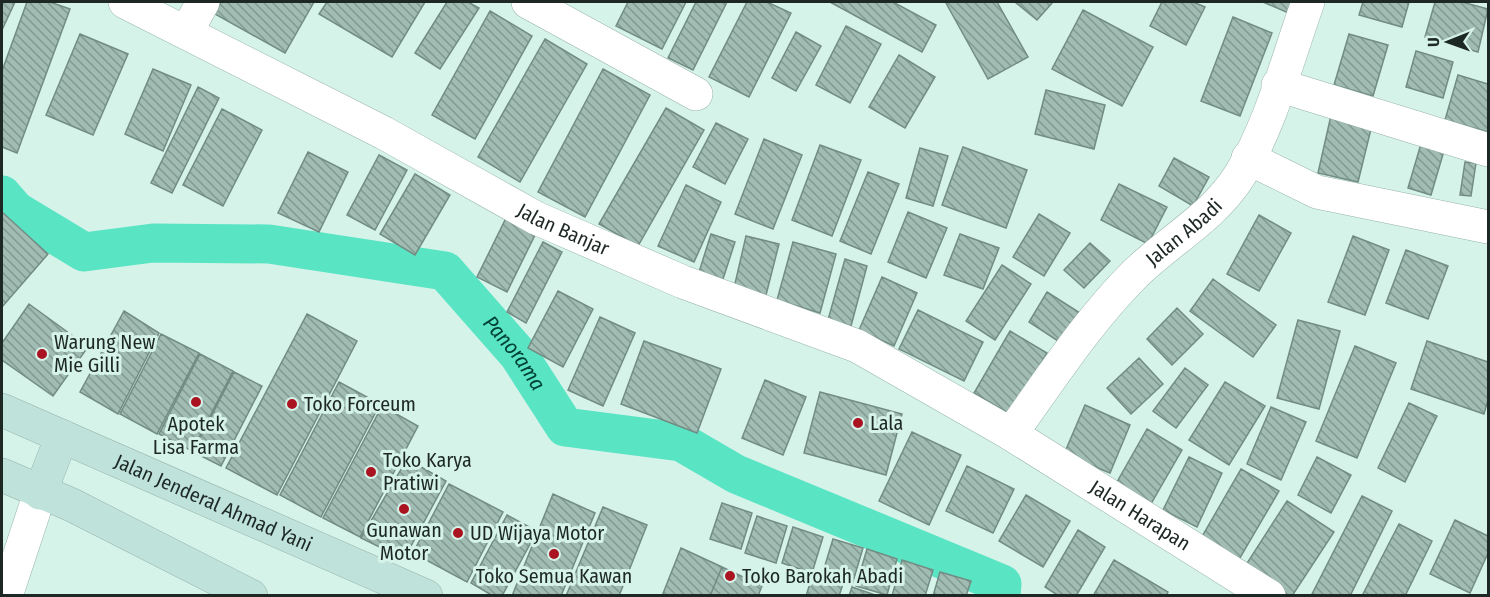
<svg xmlns="http://www.w3.org/2000/svg" width="1490" height="597" viewBox="0 0 1490 597" font-family="'Fira Sans Condensed',sans-serif">
  <style>
    .lines { fill: none; stroke-linecap: round; stroke-linejoin: round }
    .canal { stroke: #59e4c4; stroke-width: 39 }
    .building { fill: url(#building-back-hatch); stroke: #728c84; stroke-width: 1.5 }
    .street-casing { stroke: #97b3aa; stroke-width: 34 }
    .secondary-casing { stroke: #97b3aa; stroke-width: 34 }
    .street { stroke: #fff; stroke-width: 33 }
    .secondary { stroke: #bfe2da; stroke-width: 33 }
    .poi-dot { fill: #a91420; stroke: #d6f3ea; stroke-width: 2 }
    .labels { text-anchor: middle; stroke-width: 6; stroke-linejoin: round; paint-order: stroke }
    .street-label { font-size: 20px; fill: #1d2825; stroke: #d6f3ea }
    .poi-label { font-size: 20px; fill: #1d2825; stroke: #d6f3ea; text-anchor: start }
    .water-label { font-size: 21px; font-style: italic; fill: #004135; stroke: #d6f3ea }
  </style>
  <defs>
    <pattern id="building-back-hatch" width="6" height="6" patternUnits="userSpaceOnUse" patternTransform="scale(1.5)"><rect width="6" height="6" fill="#a0bcb3"/><path d="M-1 5l2 2M0 0l6 6M5-1l2 2" fill="none" stroke="#829991"/></pattern>
  </defs>
  <rect width="100%" height="100%" fill="#d6f3ea"/>
  <g class="lines">
    <!-- canal -->
    <path class="canal" id="s1" d="M2,195l14,16 68,41 69,-9 116,1 176,27 73,83 47,73 116,15 55,32 266,110 -1,12"/>
  </g>
  <!-- building -->
  <path class="building" d="M2,2h13l-13,28z
    M27,2h23l20,7 -53,144 -15,-6v-76z
    M221,2h93l-29,51 -70,-39z
    M327,2h98l-33,55 -73,-43z
    M447,2h21l11,6 -39,61 -25,-16z
    M628,2h58l-24,47 -46,-23z
    M696,2h31l-34,68 -25,-12z
    M747,2h20l24,11 -42,84 -40,-20z
    M830,2h63l43,23 -14,27z
    M950,2h47l31,55 -40,22 -42,-76z
    M1015,2h38l-16,18z
    M1162,2h31l12,5 -19,38 -36,-19z
    M1263,2h33l-5,12z
    M1363,2h46l-7,25 -43,-12z
    M1435,2h27l26,7 -10,43 -53,-15z
    M1083,10l70,37 -31,59 -70,-37z
    M490,11l42,25 -57,103 -43,-24z
    M1233,17l39,16 -32,83 -39,-15z
    M846,26l35,18 -31,59 -34,-18z
    M796,32l25,14 -25,45 -24,-13z
    M80,34l48,20 -35,81 -47,-20z
    M1349,34l39,11 -15,51 -39,-11z
    M545,39l42,25 -67,118 -42,-25z
    M1416,51l37,11 -10,36 -37,-11z
    M899,55l36,22 -30,51 -36,-21z
    M153,69l38,16 -28,66 -38,-17z
    M603,69l47,26 -65,122 -47,-25z
    M1458,75l30,9v48l-43,-12z
    M198,87l21,11 -47,95 -21,-10z
    M1046,90l59,15 -11,44 -59,-15z
    M666,108l38,22 -66,116 -39,-22z
    M222,109l40,21 -39,76 -40,-21z
    M1332,111l41,10 -15,61 -40,-9z
    M716,123l32,16 -23,45 -32,-17z
    M1423,137l23,7 -15,51 -23,-7z
    M764,139l38,16 -29,74 -38,-15z
    M820,145l41,15 -29,76 -40,-16z
    M963,147l64,23 -21,58 -64,-23z
    M920,148l28,8 -15,50 -27,-8z
    M308,152l40,20 -29,60 -41,-19z
    M379,155l28,15 -32,60 -28,-15z
    M1174,158l35,19 -16,29 -34,-20z
    M1465,162l11,1 -5,33 -11,-1z
    M868,172l31,12 -28,70 -31,-13z
    M415,174l35,21 -35,60 -35,-21z
    M1119,184l48,23 -19,37 -47,-24z
    M686,185l35,17 -27,60 -36,-16z
    M2,212l46,42 -46,53z
    M908,212l39,16 -21,50 -38,-16z
    M1039,214l31,19 -26,43 -31,-19z
    M1259,215l32,18 -32,58 -32,-17z
    M506,218l30,15 -29,59 -30,-15z
    M711,234l24,8 -12,37 -24,-7z
    M960,234l39,14 -16,41 -39,-14z
    M746,236l33,8 -13,51 -32,-7z
    M1353,236l36,14 -24,65 -37,-13z
    M543,242l19,10 -36,71 -19,-11z
    M793,242l43,12 -16,59 -43,-13z
    M1090,243l20,18 -26,27 -20,-18z
    M1406,250l42,16 -20,53 -42,-16z
    M845,259l22,7 -16,60 -23,-6z
    M1002,265l29,19 -36,56 -29,-19z
    M882,277l35,16 -23,53 -35,-16z
    M1213,279l63,46 -23,32 -63,-46z
    M558,291l35,18 -30,58 -35,-19z
    M1047,292l33,21 -19,30 -32,-21z
    M29,304l59,43 -35,49 -51,-36v-17z
    M1177,308l26,26 -31,31 -25,-26z
    M918,310l65,32 -19,39 -65,-32z
    M124,311l35,22 -41,81 -38,-22z
    M307,314l50,27 -80,154 -51,-27z
    M600,317l35,16 -32,73 -35,-16z
    M1298,320l42,11 -21,78 -42,-11z
    M1010,331l37,22 -36,62 -37,-22z
    M161,334l38,19 -42,81 -37,-20z
    M644,341l77,28 -24,64 -76,-29z
    M1427,341l61,21v38l-4,14 -73,-25z
    M1355,346l41,17 -39,95 -41,-17z
    M200,354l33,17 -41,80 -33,-17z
    M1139,358l24,26 -32,30 -24,-26z
    M1185,368l23,17 -32,43 -23,-17z
    M234,372l28,14 -41,80 -28,-14z
    M765,380l41,17 -23,58 -41,-17z
    M339,382l41,22 -59,113 -41,-22z
    M1225,382l40,24 -36,59 -40,-25z
    M820,392l82,22 -16,61 -82,-22z
    M1409,403l28,13 -32,66 -27,-14z
    M1085,405l45,20 -20,48 -46,-19z
    M382,406l36,20 -58,111 -37,-19z
    M1271,407l35,15 -25,58 -34,-16z
    M1147,429l35,21 -34,59 -35,-20z
    M912,432l49,23 -32,70 -50,-24z
    M1189,457l33,16 -25,54 -34,-17z
    M1317,457l34,18 -20,38 -33,-18z
    M407,459l39,22 -42,78 -43,-21z
    M967,466l47,23 -21,44 -47,-22z
    M1241,469l38,22 -42,72 -37,-23z
    M449,484l54,28 -36,70 -54,-29z
    M553,494l42,19 -34,83h-49z
    M1026,495l44,26 -27,46 -44,-26z
    M1362,496l30,15 -42,85h-39z
    M1287,501l47,31 -42,64h-13l-37,-25z
    M722,503l30,10 -11,36 -31,-10z
    M603,507l44,18 -28,71h-53z
    M507,515l30,16 -35,65h-9l-22,-13z
    M757,516l30,10 -11,37 -31,-10z
    M1455,520l33,16v17l-18,40 -40,-19z
    M1399,524l33,17 -27,55h-43z
    M793,527l30,10 -11,36 -30,-10z
    M1078,530l27,17 -29,49h-17l-14,-9z
    M833,539l30,9 -11,37 -30,-10z
    M681,548l41,19 -12,29h-48z
    M867,549l30,10 -10,36 -31,-9z
    M902,560l31,10 -8,26h-33z
    M1114,560l54,32 -2,4h-73z
    M722,567l40,19 -4,10h-48z
    M940,572l31,9 -5,15h-33z
    M813,574l30,10 -4,12h-33z
    M852,587l26,9h-29z"/>
  <g class="lines">
    <!-- street casing -->
    <g class="street-casing">
      <g id="street">
        <path id="s2" d="M125,2l259,131 152,85 147,64 174,64 154,88 258,162"/>
        <path d="M528,2l168,92"/>
        <path d="M187,31l16,-29"/>
        <path d="M1278,85l210,65"/>
        <path d="M1248,158l69,34 171,35"/>
        <path id="s3" d="M1011,434c39,-54 76,-112 123,-159 34,-34 79,-57 106,-100 31,-50 48,-118 68,-173"/>
        <path d="M6,596l34,-103"/>
      </g>
    </g>
    <!-- secondary casing -->
    <g class="secondary-casing">
      <g id="secondary">
        <path id="s4" d="M2,410l424,186"/>
        <path d="M2,475l70,30 179,91"/>
        <path d="M40,493l22,-57"/>
      </g>
    </g>
    <!-- street -->
    <use href="#street" class="street"/>
    <!-- secondary -->
    <use href="#secondary" class="secondary"/>
  </g>
  <!-- markers -->
  <g class="poi-dot">
    <circle cx="42" cy="354" r="6"/>
    <circle cx="196" cy="402" r="6"/>
    <circle cx="292" cy="404" r="6"/>
    <circle cx="858" cy="423" r="6"/>
    <circle cx="371" cy="472" r="6"/>
    <circle cx="404" cy="509" r="6"/>
    <circle cx="458" cy="533" r="6"/>
    <circle cx="554" cy="554" r="6"/>
    <circle cx="730" cy="576" r="6"/>
  </g>
  <g class="labels">
    <!-- street labels -->
    <g class="street-label">
      <text dy="7" stroke="none"><textPath href="#s2" startOffset="494">Jalan Banjar</textPath></text>
      <text dy="7" stroke="none"><textPath href="#s3" startOffset="267">Jalan Abadi</textPath></text>
      <text dy="7" stroke="none"><textPath href="#s4" startOffset="231">Jalan Jenderal Ahmad Yani</textPath></text>
      <text dy="7" stroke="none"><textPath href="#s2" startOffset="1140">Jalan Harapan</textPath></text>
    </g>
    <!-- poi labels -->
    <g class="poi-label">
      <text x="54" y="349">Warung New<tspan x="54" dy="23">Mie Gilli</tspan></text>
      <text x="304" y="411">Toko Forceum</text>
      <text x="870" y="430">Lala</text>
      <text x="196" y="431" text-anchor="middle">Apotek<tspan x="196" dy="23">Lisa Farma</tspan></text>
      <text x="383" y="467">Toko Karya<tspan x="383" dy="23">Pratiwi</tspan></text>
      <text x="404" y="537" text-anchor="middle">Gunawan<tspan x="404" dy="23">Motor</tspan></text>
      <text x="470" y="540">UD Wijaya Motor</text>
      <text x="554" y="583" text-anchor="middle">Toko Semua Kawan</text>
      <text x="742" y="583">Toko Barokah Abadi</text>
    </g>
    <!-- water labels -->
    <g class="water-label">
      <text dy="7" stroke="none"><textPath href="#s1" startOffset="572">Panorama</textPath></text>
    </g>
  </g>
  <!-- border -->
  <rect width="1490" height="597" fill="none" stroke="#1d2825" stroke-width="6"/>
  <!-- north arrow -->
  <g transform="translate(1448 42) rotate(269)" stroke="#d6f3ea" stroke-width="4.5" paint-order="stroke">
  <path d="M0-4.5L10 22L0 15L-10 22Z" fill="#1d2825"/>
  <text y="-9" font-size="16" font-weight="bold" text-anchor="middle" fill="#1d2825">U</text>
  </g>
</svg>
